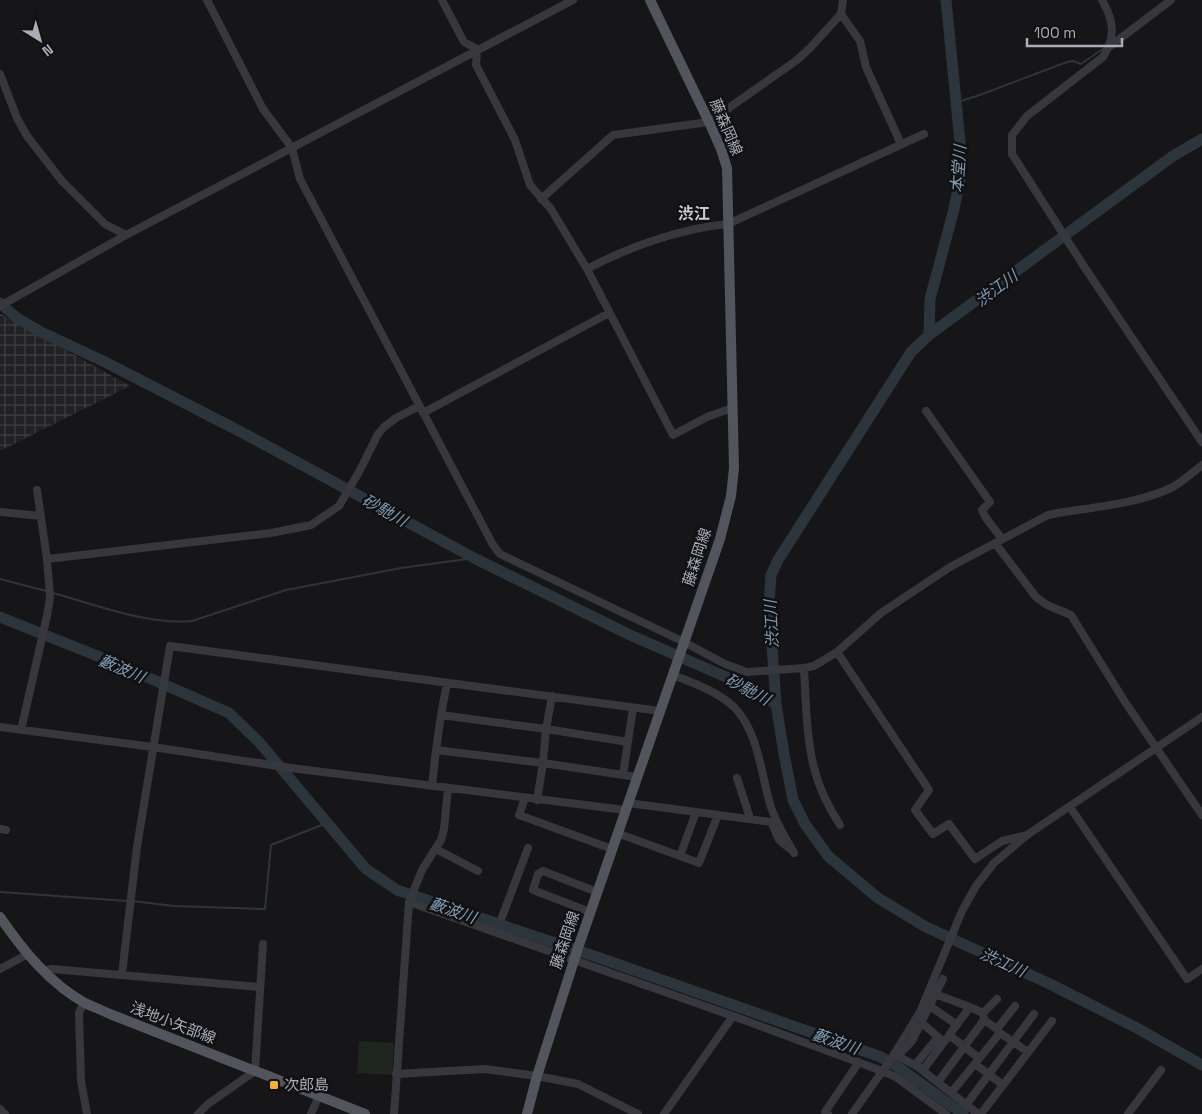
<svg xmlns="http://www.w3.org/2000/svg" width="1202" height="1114" viewBox="0 0 1202 1114" font-family="'Space Grotesk','Noto Sans JP',sans-serif">
  <style>
    .industrial { fill: url(#industrial-grid) }
    .green { fill: #1e261f }
    .lines { fill: none; stroke-linecap: round; stroke-linejoin: round }
    .stream { stroke: #2c353c; stroke-width: 2 }
    .river { stroke: #2c353c; stroke-width: 11 }
    .minor { stroke: #37383d; stroke-width: 8 }
    .major { stroke: #53555c; stroke-width: 10 }
    .poi-dot { fill: #f2b134; stroke: #111113; stroke-width: 2 }
    .labels { text-anchor: middle; stroke-width: 5; stroke-linejoin: round; paint-order: stroke }
    .street-label { font-size: 15px; fill: #a8adb8; stroke: #111113 }
    .poi-label { font-size: 15px; fill: #a8adb8; stroke: #111113; text-anchor: start }
    .water-label { font-size: 16px; font-style: italic; fill: #7f9bb3; stroke: #111113 }
    .neighbourhood-label { font-size: 16px; font-weight: bold; fill: #c9ccd4; stroke: #111113 }
  </style>
  <defs>
    <pattern id="industrial-grid" width="8" height="8" patternUnits="userSpaceOnUse" patternTransform="scale(1.25)"><rect width="8" height="8" fill="#222225"/><path d="M0 4h8M4 0v8" fill="none" stroke="#3f3f43"/></pattern>
  </defs>
  <rect width="100%" height="100%" fill="#161618"/>
  <!-- industrial -->
  <path class="industrial" d="M0,314h1l129,72 -130,65z"/>
  <!-- green -->
  <path class="green" d="M359,1041l35,2 -2,32 -35,-2z"/>
  <g class="lines">
    <!-- stream -->
    <path class="stream" d="M957,102l20,-6 90,-34 6,-1 8,3 23,-16
      M0,579l46,12
      M53,593c43,12 95,32 139,28l94,-31 115,-22 73,-10
      M0,892l127,9
      M132,901l42,5 91,3 6,-64 56,-22"/>
    <!-- river -->
    <path class="river" d="M1202,139l-29,17 -26,19 -218,160 -18,17 -133,208 -7,15 -2,27 7,102 8,50 9,46 12,24 23,32 50,42 48,29 124,57 87,44 65,37
      M0,303l17,15 24,14 64,30 140,72 229,124 156,77 121,53 25,16
      M929,335l1,-36 24,-90 6,-30 1,-27 -15,-152
      M0,617l115,46 114,50 30,29 107,127 31,21 200,67 284,100 17,10 65,47"/>
    <!-- minor -->
    <path class="minor" d="M207,0l56,109 29,39 8,31 173,328 20,38 7,9 184,88 41,22 22,8 57,-4 10,-2 23,-14 44,-39 69,-46 98,-52 10,-2c37,-6 78,-9 113,-25 11,-6 21,-15 31,-23
      M442,0l22,42 13,7 -1,16 39,75 15,45 21,24 36,60 86,166 34,-18 25,-9
      M1102,0c12,21 14,36 1,57l-76,59 -15,19v19l73,114 117,174
      M841,14l19,27 6,26 35,77
      M1109,47l62,-47
      M0,74l17,44 10,18 35,45 43,43 21,11
      M541,199l72,-64 96,-13 88,-62 13,-12 31,-34 2,-14
      M587,269c41,-22 95,-41 141,-45l196,-90
      M0,306l126,-71 447,-235
      M926,411l64,91 -8,8 4,8 16,21
      M423,413l186,-100
      M0,512l41,4
      M995,543l41,54 11,8 24,10 54,87 77,113
      M47,559l224,-26 40,-8 28,-19 20,-34 19,-38 6,-7 12,-9 23,-12
      M837,652l92,138 -14,20 18,24 16,-10 26,35 27,-18 25,-6
      M804,668c2,33 2,68 10,100 5,20 15,40 26,57
      M673,675c21,8 44,16 61,32 24,24 27,66 36,97 5,17 15,33 24,49
      M441,715l6,-32
      M0,727l153,20 138,21 334,42
      M21,730l26,-114 3,-19 -3,-38 -10,-69
      M436,750l5,-35 105,14 6,-33
      M623,775l10,-67
      M737,778l13,40
      M432,786l4,-36 107,13 3,-34 82,13
      M525,798l-6,17 93,34
      M537,800l6,-37 94,14
      M628,803l143,19 8,18 11,9
      M1070,807l117,172 15,-10
      M0,829l6,1
      M617,833l82,30 19,-48
      M436,849l42,22
      M680,856l16,-44
      M409,902l324,114 149,55 14,6 50,37
      M590,912l-57,-22 5,-16 5,-3 54,21
      M502,917l26,-69
      M0,969l28,-15
      M43,971l9,-2 208,18
      M122,974l15,-127 33,-201 490,65
      M935,994l35,13
      M997,999l-14,14 1,7 13,9
      M84,1002l-5,11 2,68 6,33
      M930,1006l27,19
      M922,1023l16,14
      M999,1032l-2,-3 18,-23
      M894,1054l24,13 60,47
      M898,1056l14,-15 31,-62
      M979,1058l-30,-23 21,-28 13,6
      M975,1064l28,21
      M915,1065l23,-28 6,5
      M923,1070l23,-31
      M396,1074l89,-5 52,7 41,8 60,30
      M938,1082l46,-62
      M951,1093l49,-60 28,19
      M966,1105l68,-91
      M0,1109l5,5
      M198,1114l10,-10 47,-33 8,-127
      M311,1114l8,-18
      M394,1114l15,-212 13,-32 19,-30 3,-11 4,-41
      M664,1114l69,-98
      M828,1114l-3,-2 34,-50
      M852,1114l41,-58 27,-44 42,-101 14,-25 18,-23 33,-28 175,-118
      M981,1114l71,-93
      M1128,1114l33,-44"/>
    <!-- major -->
    <path class="major" d="M0,917c23,33 49,66 85,86 8,4 17,7 25,11l255,100
      M527,1114l10,-38 42,-131 141,-406 11,-43 3,-28 -7,-300 -6,-19 -12,-27 -59,-122"/>
  </g>
  <!-- markers -->
  <rect class="poi-dot" x="269" y="1080" width="10" height="10" rx="2.5"/>
  <g class="labels">
    <!-- street labels -->
    <g class="street-label">
      <text transform="translate(726 127) rotate(67)" y="5">藤森岡線</text>
      <text transform="translate(697 557) rotate(-72)" y="5">藤森岡線</text>
      <text transform="translate(565 940) rotate(-71)" y="5">藤森岡線</text>
      <text transform="translate(173 1023) rotate(21)" y="5">浅地小矢部線</text>
    </g>
    <!-- poi labels -->
    <g class="poi-label">
      <text x="284" y="1090">次郎島</text>
    </g>
    <!-- water labels -->
    <g class="water-label">
      <text transform="translate(958 169) rotate(-86)" y="6">本堂川</text>
      <text transform="translate(996 288) rotate(-37)" y="6">渋江川</text>
      <text transform="translate(385 510) rotate(29)" y="6">砂馳川</text>
      <text transform="translate(771 624) rotate(-93)" y="6">渋江川</text>
      <text transform="translate(122 668) rotate(23)" y="6">藪波川</text>
      <text transform="translate(748 689) rotate(28)" y="6">砂馳川</text>
      <text transform="translate(453 910) rotate(19)" y="6">藪波川</text>
      <text transform="translate(1003 962) rotate(24)" y="6">渋江川</text>
      <text transform="translate(836 1041) rotate(19)" y="6">藪波川</text>
    </g>
    <!-- neighbourhood labels -->
    <g class="neighbourhood-label">
      <text x="694" y="219">渋江</text>
    </g>
  </g>
  <!-- north arrow -->
  <g transform="translate(40 40) rotate(143)" stroke="#111113" stroke-width="4" paint-order="stroke">
  <path d="M0-4L9 19L0 12L-9 19Z" fill="#a8adb8"/>
  <text y="-8" font-size="14" font-weight="bold" text-anchor="middle" fill="#a8adb8">N</text>
  </g>
  <!-- scale -->
  <path d="M1027 38v8h95v-8" fill="none" stroke="#a8adb8" stroke-width="2.5"/>
  <text x="1034" y="38" font-size="15" fill="#a8adb8" stroke="#111113" stroke-width="4" paint-order="stroke">100 m</text>
</svg>
